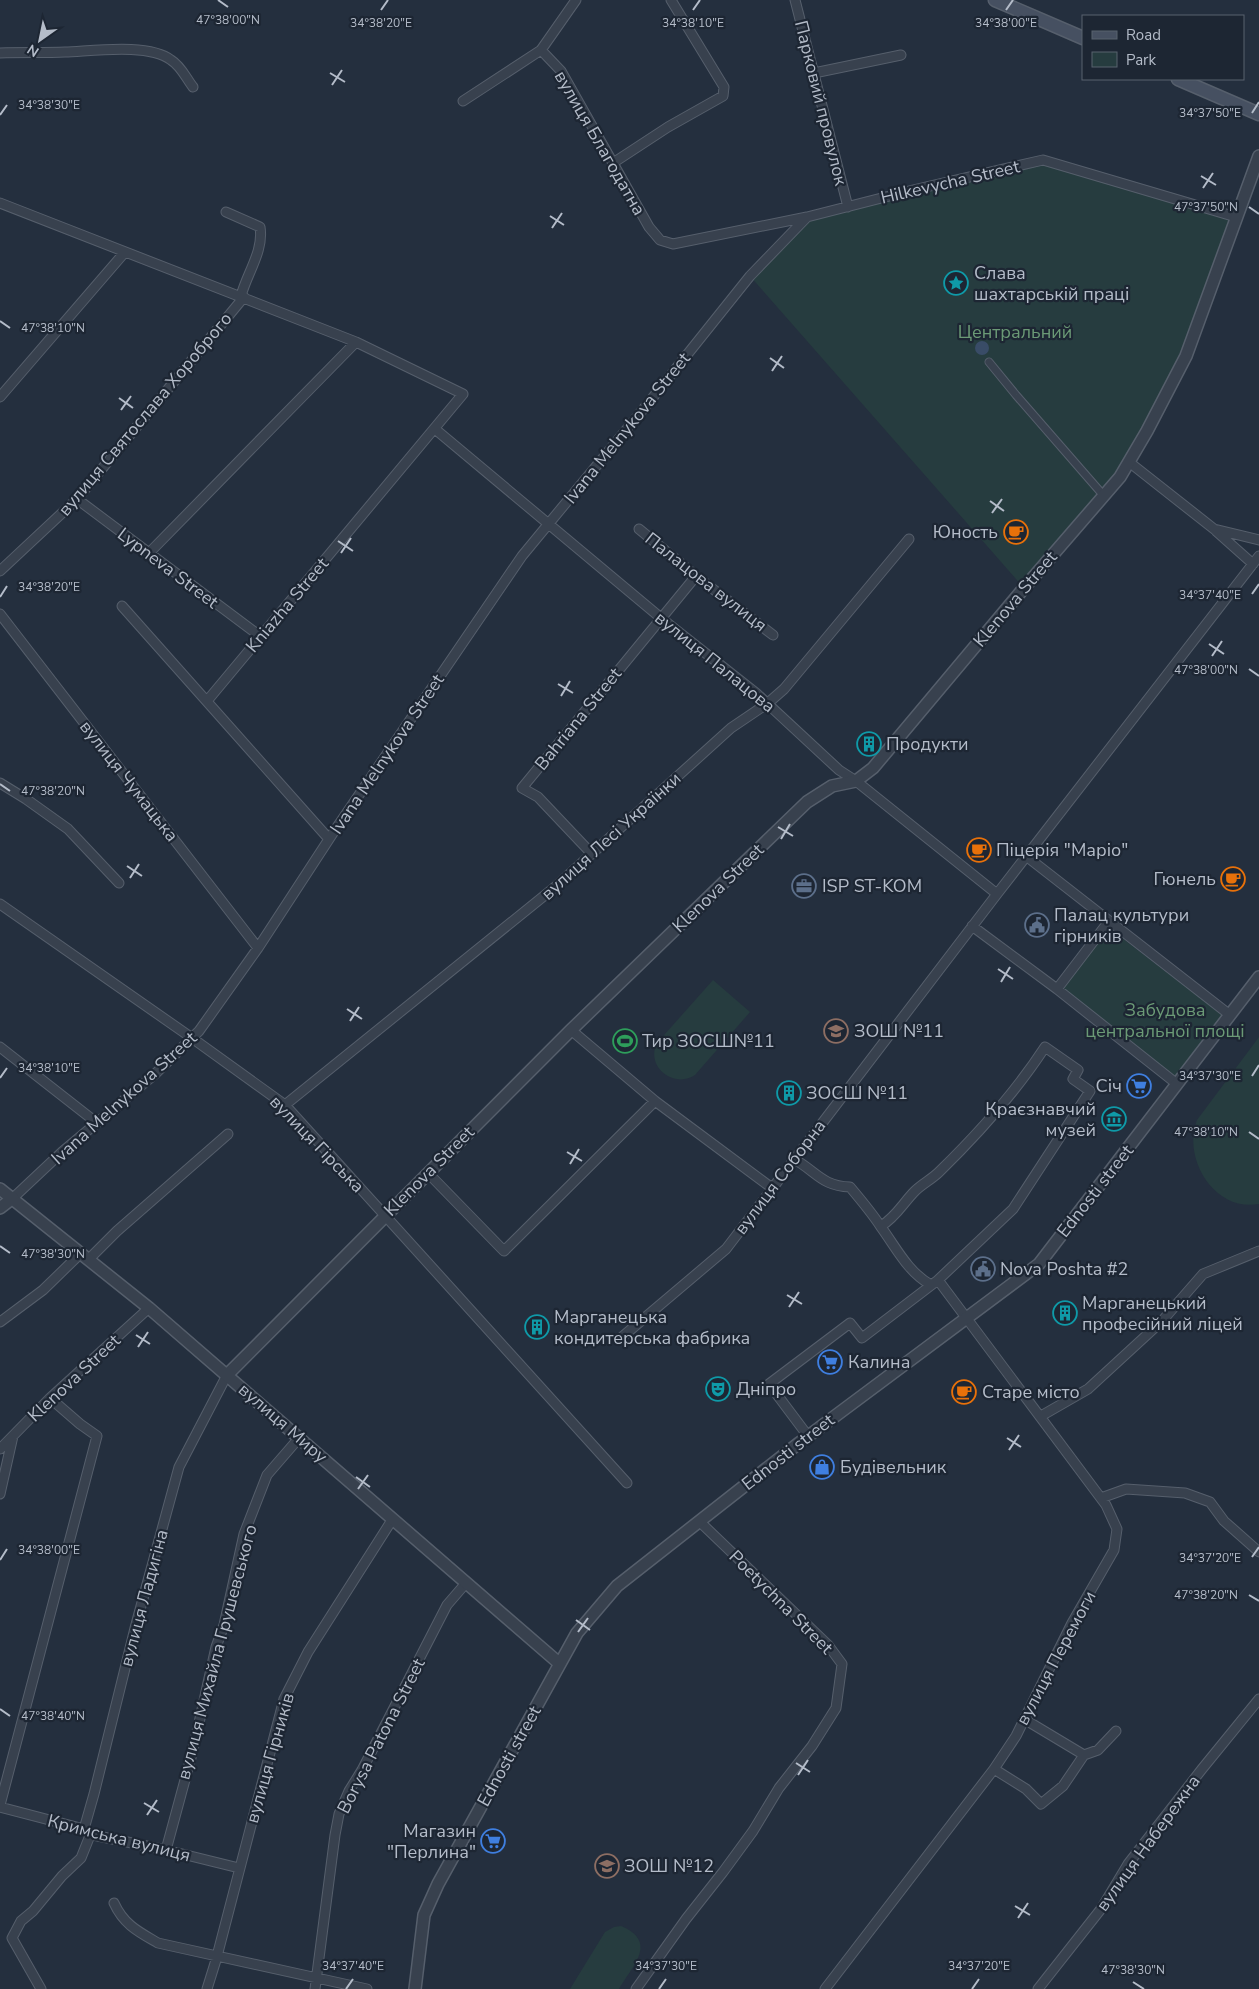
<svg xmlns="http://www.w3.org/2000/svg" width="1259" height="1989" viewBox="0 0 1259 1989" font-family="'Nunito Sans',sans-serif">
  <style>
    .green { fill: #263c3f }
    .water { fill: #394c67 }
    .lines { fill: none; stroke-linecap: round; stroke-linejoin: round }
    .pedestrian-casing { stroke: #565f6c; stroke-width: 9 }
    .minor-casing { stroke: #565f6c; stroke-width: 11 }
    .tertiary-casing { stroke: #565f6c; stroke-width: 14 }
    .secondary-casing { stroke: #565f6c; stroke-width: 15 }
    .pedestrian { stroke: #38414e; stroke-width: 7 }
    .minor { stroke: #38414e; stroke-width: 9 }
    .tertiary { stroke: #38414e; stroke-width: 11 }
    .secondary { stroke: #465061; stroke-width: 12 }
    .ticks { fill: none; stroke: #b4bcc9; stroke-width: 2 }
    .labels { text-anchor: middle; stroke-width: 4.5; stroke-linejoin: round; paint-order: stroke }
    .street-label { font-size: 18px; fill: #b4bcc9; stroke: #1d2633 }
    .poi-label { font-size: 18px; fill: #b4bcc9; stroke: #1d2633; text-anchor: start }
    .park-label { font-size: 18px; fill: #6b9a76; stroke: #1d2633 }
    .ticks-label { font-size: 12px; text-anchor: middle; fill: #b4bcc9; stroke: #1d2633; stroke-width: 4.5; stroke-linejoin: round; paint-order: stroke }
  </style>
  <rect width="100%" height="100%" fill="#242f3e"/>
  <!-- green -->
  <path class="green" d="M1043,160l193,57 -50,139 -66,121 -96,111 -274,-312 57,-59z
    M1109,928l116,89 -49,61 -115,-89z
    M713,980l37,32 -55,63c-21,14 -50,-8 -38,-32z
    M1259,1037v167c-45,8 -77,-46 -62,-84z
    M621,1926c38,16 11,40 -2,63h-49l35,-57 9,-5z"/>
  <!-- water -->
  <path class="water" d="M975 348a7 7 0 1 1 14 0a7 7 0 1 1-14 0Z"/>
  <g class="lines">
    <!-- pedestrian casing -->
    <g class="pedestrian-casing">
      <path id="pedestrian" d="M989,362l27,33 88,101"/>
    </g>
    <!-- minor casing -->
    <g class="minor-casing">
      <path id="minor" d="M795,0l53,207
        M541,50l35,-50
        M0,53c22,-1 44,0 65,-1 28,-1 84,-9 106,8 10,6 15,18 22,27
        M814,73l87,-18
        M463,101l78,-51 20,21 88,156 11,13 13,4 134,-27 106,-27 130,-30 193,57
        M613,163l55,-36 55,-31 1,-9 -53,-87
        M0,203l356,139 107,52 -256,307
        M226,212l34,15c4,24 -13,46 -19,69
        M0,397l125,-145
        M435,429l226,189 95,75 83,77 17,11 141,113
        M1129,462l85,67 45,11
        M77,499l183,137
        M639,529l57,47 77,59
        M1216,531l37,33
        M149,553l207,-211
        M0,571l77,-72 167,-202
        M122,606l207,233
        M0,614l258,334
        M0,783l26,16 42,30 51,54
        M592,854l-54,-57 -16,-9 174,-212
        M1026,856l204,159
        M0,904l192,134 93,67 342,378
        M972,926l85,63 120,95
        M1057,989l52,-68
        M571,1030l84,71 117,87
        M0,1047l97,76
        M285,1105l270,-218 176,-159 37,-25 16,-14 125,-150
        M794,1159c23,13 28,27 56,28 11,13 22,26 31,40 16,22 27,45 50,58
        M428,1173l76,78 151,-150
        M13,1198l49,-46 93,-78 44,-43 59,-83 75,-115 189,-277 128,-155 100,-125 57,-59
        M881,1226c15,-9 22,-23 34,-35 7,-7 17,-12 24,-19 39,-38 76,-79 106,-125l33,23 -5,9 17,12 -77,118 -75,71
        M89,1259l28,-28 111,-97
        M0,1322l43,-32 38,-37
        M622,1337l104,-88 271,-355 262,-338
        M1041,1416l47,-27 74,-68 41,-47 56,-23
        M808,1436l-39,-52 81,-61 12,15 76,-58 168,225 11,24 -3,21 -42,73 -56,113 -22,33 -169,220
        M0,1449l50,-51 99,-90
        M0,1494l13,-58
        M1101,1498l25,-9 59,4 25,9 14,19 35,31
        M1024,1719l60,36
        M994,1769l32,20 15,15 22,-18 21,-31 14,-5 18,-19
        M0,1805l97,-369 -17,-12 -30,-26
        M0,1807l84,22 9,6 73,15 73,18
        M84,1829l10,-35 41,-166 44,-161 48,-92
        M166,1850l26,-96 24,-107 8,-22 20,-91 23,-59 32,-37
        M114,1903c10,22 25,29 44,40l209,46
        M41,1989l-29,-51 9,-17 12,-10 29,-35 19,-18 10,-25
        M207,1989l9,-29 68,-261 24,-47 84,-132
        M315,1989l20,-154 4,-21 10,-23 13,-21 85,-165 19,-22
        M636,1989l50,-70 37,-47 30,-41 26,-43 33,-42 24,-38 6,-44 -14,-19 -129,-124
        M1038,1989l63,-80 27,-45 74,-95 57,-70"/>
    </g>
    <!-- tertiary casing -->
    <g class="tertiary-casing">
      <path id="tertiary" d="M0,1189l149,119 411,356
        M0,1208l13,-10
        M227,1375l344,-345 236,-228 25,-16 24,-5 17,-13 151,-180 96,-111 27,-46 39,-75 73,-200
        M415,1989l9,-74 14,-31 139,-251 40,-47 182,-143 240,-179 220,-287"/>
    </g>
    <!-- secondary casing -->
    <g class="secondary-casing">
      <path id="secondary" d="M995,0l88,38
        M1178,79l81,35"/>
    </g>
    <!-- pedestrian -->
    <use href="#pedestrian" class="pedestrian"/>
    <!-- minor -->
    <use href="#minor" class="minor"/>
    <!-- tertiary -->
    <use href="#tertiary" class="tertiary"/>
    <!-- secondary -->
    <use href="#secondary" class="secondary"/>
  </g>
  <!-- ticks -->
  <path class="ticks" d="M218,0l10,7M381,10l7,-10M693,10l7,-10M1006,10l7,-10M330,73l15,9M332,85l10,-15M1252,113l7,-11M0,115l7,-10M1201,176l15,9M1203,188l10,-15M1249,207l10,7M550,216l14,9M552,228l10,-15M0,321l10,7M770,358l14,10M772,371l10,-15M119,398l14,10M121,410l10,-14M990,501l14,10M992,513l10,-14M338,541l15,10M341,553l10,-15M1252,594l7,-10M0,597l7,-11M1209,644l15,10M1212,656l10,-15M1249,669l10,7M558,684l15,9M561,696l9,-15M0,784l10,7M778,827l15,9M781,839l9,-15M127,866l15,10M130,878l9,-14M998,969l15,10M1001,982l9,-15M347,1009l15,10M350,1021l9,-14M1252,1076l7,-11M0,1078l7,-10M1249,1132l10,7M567,1152l15,9M570,1164l9,-15M0,1246l10,7M787,1295l15,9M789,1307l10,-15M136,1335l14,9M138,1347l10,-15M1007,1438l14,9M1009,1450l10,-15M356,1477l14,10M358,1489l10,-14M1252,1557l7,-10M0,1560l7,-11M1249,1595l10,6M576,1620l14,10M578,1632l10,-14M0,1709l10,7M796,1763l14,9M798,1775l10,-15M144,1803l15,9M147,1815l10,-15M1015,1906l15,9M1018,1918l10,-15M1133,1982l11,7M346,1989l7,-10M659,1989l7,-10M972,1989l7,-10"/>
  <!-- icons -->
  <defs>
    <g id="sight-ring" transform="scale(1.25)"><circle r="9.5" fill="#1d2633" stroke="#0f9aa8" stroke-width="1.5"/><path d="M0-6L1.8-2.2L6-1.7L2.9 1.2L3.7 5.4L0 3.3L-3.7 5.4L-2.9 1.2L-6-1.7L-1.8-2.2Z" fill="#0f9aa8"/></g>
    <g id="cafe-ring" transform="scale(1.25)"><circle r="9.5" fill="#1d2633" stroke="#e8710a" stroke-width="1.5"/><path d="M-5.5-4.5H6V0H3Q3 3.5 0 3.5H-2.5Q-5.5 3.5-5.5 0ZM3-3.2v2h1.7v-2ZM-6 4.5H4V6H-6Z" fill="#e8710a"/></g>
    <g id="building-ring" transform="scale(1.25)"><circle r="9.5" fill="#1d2633" stroke="#0f9aa8" stroke-width="1.5"/><path d="M-4-6H4V6H1V3H-1V6H-4ZM-2.5-4.3h1.7v1.8h-1.7ZM.8-4.3h1.7v1.8H.8ZM-2.5-1h1.7V.8h-1.7ZM.8-1h1.7V.8H.8Z" fill="#0f9aa8"/></g>
    <g id="office-ring" transform="scale(1.25)"><circle r="9.5" fill="#1d2633" stroke="#5c6f8a" stroke-width="1.5"/><path d="M-6-3h4V-5.5h4V-3h4V5H-6ZM-1-4.5V-3h2v-1.5ZM-6 0V1H6V0Z" fill="#5c6f8a"/></g>
    <g id="civic-ring" transform="scale(1.25)"><circle r="9.5" fill="#1d2633" stroke="#5c6f8a" stroke-width="1.5"/><path d="M-.6-6.5H3V-4.5H.6V-3L4-1V1h2V6H-6V1h2V-1L-.6-3ZM-1.2 2.5V6h2.4V2.5Z" fill="#5c6f8a"/></g>
    <g id="school-ring" transform="scale(1.25)"><circle r="9.5" fill="#1d2633" stroke="#8d6e63" stroke-width="1.5"/><path d="M0-5L7-2L0 1L-7-2ZM-4 1L0 2.5L4 1V4Q0 6-4 4Z" fill="#8d6e63"/></g>
    <g id="stadium-ring" transform="scale(1.25)"><circle r="9.5" fill="#1d2633" stroke="#2e9e5b" stroke-width="1.5"/><path d="M0-5a6.5 5 0 1 0 0 10a6.5 5 0 1 0 0-10ZM-3.5-1.8h7v3.6h-7Z" fill="#2e9e5b"/></g>
    <g id="supermarket-ring" transform="scale(1.25)"><circle r="9.5" fill="#1d2633" stroke="#3f7fe0" stroke-width="1.5"/><path d="M-6-5.5h2.5l.6 2H6L4.5 2H-2.5L-4.4-4H-6ZM-1.5 3.2a1.3 1.3 0 1 0 .1 0ZM3 3.2a1.3 1.3 0 1 0 .1 0Z" fill="#3f7fe0"/></g>
    <g id="museum-ring" transform="scale(1.25)"><circle r="9.5" fill="#1d2633" stroke="#0f9aa8" stroke-width="1.5"/><path d="M0-6L6-3V-2H-6V-3ZM-5-1h2V3h-2ZM-1-1h2V3h-2ZM3-1h2V3H3ZM-6 4H6V6H-6Z" fill="#0f9aa8"/></g>
    <g id="theatre-ring" transform="scale(1.25)"><circle r="9.5" fill="#1d2633" stroke="#0f9aa8" stroke-width="1.5"/><path d="M-5-5.5Q0-4 5-5.5V0Q5 5 0 6Q-5 5-5 0ZM-3.3-2.5H-1v1.5H-3.3ZM1-2.5H3.3v1.5H1ZM-2.8 1Q0 5.5 2.8 1Z" fill="#0f9aa8"/></g>
    <g id="shop-ring" transform="scale(1.25)"><circle r="9.5" fill="#1d2633" stroke="#3f7fe0" stroke-width="1.5"/><path d="M-5-2.5h2.3a2.7 3.5 0 0 1 5.4 0H5L5.5 6h-11ZM-1.5-2.5h3a1.5 2.3 0 0 0-3 0Z" fill="#3f7fe0"/></g>
  </defs>
  <g fill-rule="evenodd">
    <use href="#sight-ring" x="956" y="283"/>
    <use href="#cafe-ring" x="1016" y="532"/>
    <use href="#building-ring" x="869" y="744"/>
    <use href="#cafe-ring" x="979" y="850"/>
    <use href="#cafe-ring" x="1233" y="879"/>
    <use href="#office-ring" x="804" y="886"/>
    <use href="#civic-ring" x="1037" y="925"/>
    <use href="#school-ring" x="836" y="1031"/>
    <use href="#stadium-ring" x="625" y="1041"/>
    <use href="#supermarket-ring" x="1139" y="1086"/>
    <use href="#building-ring" x="789" y="1093"/>
    <use href="#museum-ring" x="1114" y="1119"/>
    <use href="#civic-ring" x="983" y="1269"/>
    <use href="#building-ring" x="1065" y="1313"/>
    <use href="#building-ring" x="537" y="1327"/>
    <use href="#supermarket-ring" x="830" y="1362"/>
    <use href="#theatre-ring" x="718" y="1389"/>
    <use href="#cafe-ring" x="964" y="1392"/>
    <use href="#shop-ring" x="822" y="1467"/>
    <use href="#supermarket-ring" x="493" y="1841"/>
    <use href="#school-ring" x="607" y="1866"/>
  </g>
  <g class="labels">
    <!-- street labels -->
    <g class="street-label">
      <text transform="translate(821 103) rotate(76)" y="6">Парковий провулок</text>
      <text transform="translate(600 143) rotate(60)" y="6">вулиця Благодатна</text>
      <text transform="translate(950 182) rotate(-13)" y="6">Hilkevycha Street</text>
      <text transform="translate(145 414) rotate(-50)" y="6">вулиця Святослава Хороброго</text>
      <text transform="translate(627 428) rotate(-51)" y="6">Ivana Melnykova Street</text>
      <text transform="translate(168 568) rotate(37)" y="6">Lypneva Street</text>
      <text transform="translate(706 582) rotate(38)" y="6">Палацова вулиця</text>
      <text transform="translate(1015 599) rotate(-50)" y="6">Klenova Street</text>
      <text transform="translate(287 605) rotate(-50)" y="6">Kniazha Street</text>
      <text transform="translate(715 662) rotate(39)" y="6">вулиця Палацова</text>
      <text transform="translate(578 719) rotate(-51)" y="6">Bahriana Street</text>
      <text transform="translate(387 754) rotate(-56)" y="6">Ivana Melnykova Street</text>
      <text transform="translate(129 781) rotate(52)" y="6">вулиця Чумацька</text>
      <text transform="translate(611 836) rotate(-42)" y="6">вулиця Лесі Українки</text>
      <text transform="translate(718 888) rotate(-44)" y="6">Klenova Street</text>
      <text transform="translate(124 1098) rotate(-42)" y="6">Ivana Melnykova Street</text>
      <text transform="translate(317 1144) rotate(46)" y="6">вулиця Гірська</text>
      <text transform="translate(429 1171) rotate(-45)" y="6">Klenova Street</text>
      <text transform="translate(780 1177) rotate(-53)" y="6">вулиця Соборна</text>
      <text transform="translate(1095 1191) rotate(-52)" y="6">Ednosti street</text>
      <text transform="translate(74 1378) rotate(-43)" y="6">Klenova Street</text>
      <text transform="translate(283 1423) rotate(41)" y="6">вулиця Миру</text>
      <text transform="translate(788 1452) rotate(-38)" y="6">Ednosti street</text>
      <text transform="translate(144 1598) rotate(-75)" y="6">вулиця Ладигіна</text>
      <text transform="translate(781 1602) rotate(45)" y="6">Poetychna Street</text>
      <text transform="translate(217 1652) rotate(-75)" y="6">вулиця Михайла Грушевського</text>
      <text transform="translate(1056 1658) rotate(-62)" y="6">вулиця Перемоги</text>
      <text transform="translate(381 1736) rotate(-63)" y="6">Borysa Patona Street</text>
      <text transform="translate(509 1756) rotate(-61)" y="6">Ednosti street</text>
      <text transform="translate(270 1758) rotate(-74)" y="6">вулиця Гірників</text>
      <text transform="translate(119 1838) rotate(14)" y="6">Кримська вулиця</text>
      <text transform="translate(1148 1843) rotate(-54)" y="6">вулиця Набережна</text>
    </g>
    <!-- poi labels -->
    <g class="poi-label">
      <text x="974" y="279">Слава<tspan x="974" dy="21">шахтарській праці</tspan></text>
      <text x="998" y="538" text-anchor="end">Юность</text>
      <text x="886" y="750">Продукти</text>
      <text x="996" y="856">Піцерія "Маріо"</text>
      <text x="1216" y="885" text-anchor="end">Гюнель</text>
      <text x="822" y="892">ISP ST-KOM</text>
      <text x="1054" y="921">Палац культури<tspan x="1054" dy="21">гірників</tspan></text>
      <text x="854" y="1037">ЗОШ №11</text>
      <text x="642" y="1047">Тир ЗОСШ№11</text>
      <text x="1122" y="1092" text-anchor="end">Січ</text>
      <text x="806" y="1099">ЗОСШ №11</text>
      <text x="1096" y="1115" text-anchor="end">Краєзнавчий<tspan x="1096" dy="21">музей</tspan></text>
      <text x="1000" y="1275">Nova Poshta #2</text>
      <text x="1082" y="1309">Марганецький<tspan x="1082" dy="21">професійний ліцей</tspan></text>
      <text x="554" y="1323">Марганецька<tspan x="554" dy="21">кондитерська фабрика</tspan></text>
      <text x="848" y="1368">Калина</text>
      <text x="736" y="1395">Дніпро</text>
      <text x="982" y="1398">Старе місто</text>
      <text x="840" y="1473">Будівельник</text>
      <text x="476" y="1837" text-anchor="end">Магазин<tspan x="476" dy="21">"Перлина"</tspan></text>
      <text x="624" y="1872">ЗОШ №12</text>
    </g>
    <!-- park labels -->
    <g class="park-label">
      <text x="1015" y="338">Центральний</text>
      <text x="1165" y="1016">Забудова<tspan x="1165" dy="21">центральної площі</tspan></text>
    </g>
  </g>
  <g class="ticks-label">
    <text x="228" y="24">47°38'00"N</text>
    <text x="693" y="27">34°38'10"E</text>
    <text x="381" y="27">34°38'20"E</text>
    <text x="1006" y="27">34°38'00"E</text>
    <text x="49" y="109">34°38'30"E</text>
    <text x="1210" y="117">34°37'50"E</text>
    <text x="1206" y="211">47°37'50"N</text>
    <text x="53" y="332">47°38'10"N</text>
    <text x="49" y="591">34°38'20"E</text>
    <text x="1210" y="599">34°37'40"E</text>
    <text x="1206" y="674">47°38'00"N</text>
    <text x="53" y="795">47°38'20"N</text>
    <text x="49" y="1072">34°38'10"E</text>
    <text x="1210" y="1080">34°37'30"E</text>
    <text x="1206" y="1136">47°38'10"N</text>
    <text x="53" y="1258">47°38'30"N</text>
    <text x="49" y="1554">34°38'00"E</text>
    <text x="1210" y="1562">34°37'20"E</text>
    <text x="1206" y="1599">47°38'20"N</text>
    <text x="53" y="1720">47°38'40"N</text>
    <text x="353" y="1970">34°37'40"E</text>
    <text x="666" y="1970">34°37'30"E</text>
    <text x="979" y="1970">34°37'20"E</text>
    <text x="1133" y="1974">47°38'30"N</text>
  </g>
  <!-- legend -->
  <rect x="1082" y="15" width="162" height="65" fill="#1d2633" stroke="#59626f"/>
  <rect x="1092" y="31" width="25" height="8" fill="#465061" stroke="#59626f"/>
  <text x="1126" y="40" font-size="15" fill="#b4bcc9">Road</text>
  <rect x="1092" y="52" width="25" height="15" fill="#263c3f" stroke="#59626f"/>
  <text x="1126" y="65" font-size="15" fill="#b4bcc9">Park</text>
  <!-- north arrow -->
  <g transform="translate(40 40) rotate(213)" stroke="#1d2633" stroke-width="4" paint-order="stroke">
  <path d="M0-4L9 19L0 12L-9 19Z" fill="#b4bcc9"/>
  <text y="-8" font-size="14" font-weight="bold" text-anchor="middle" fill="#b4bcc9">N</text>
  </g>
</svg>
